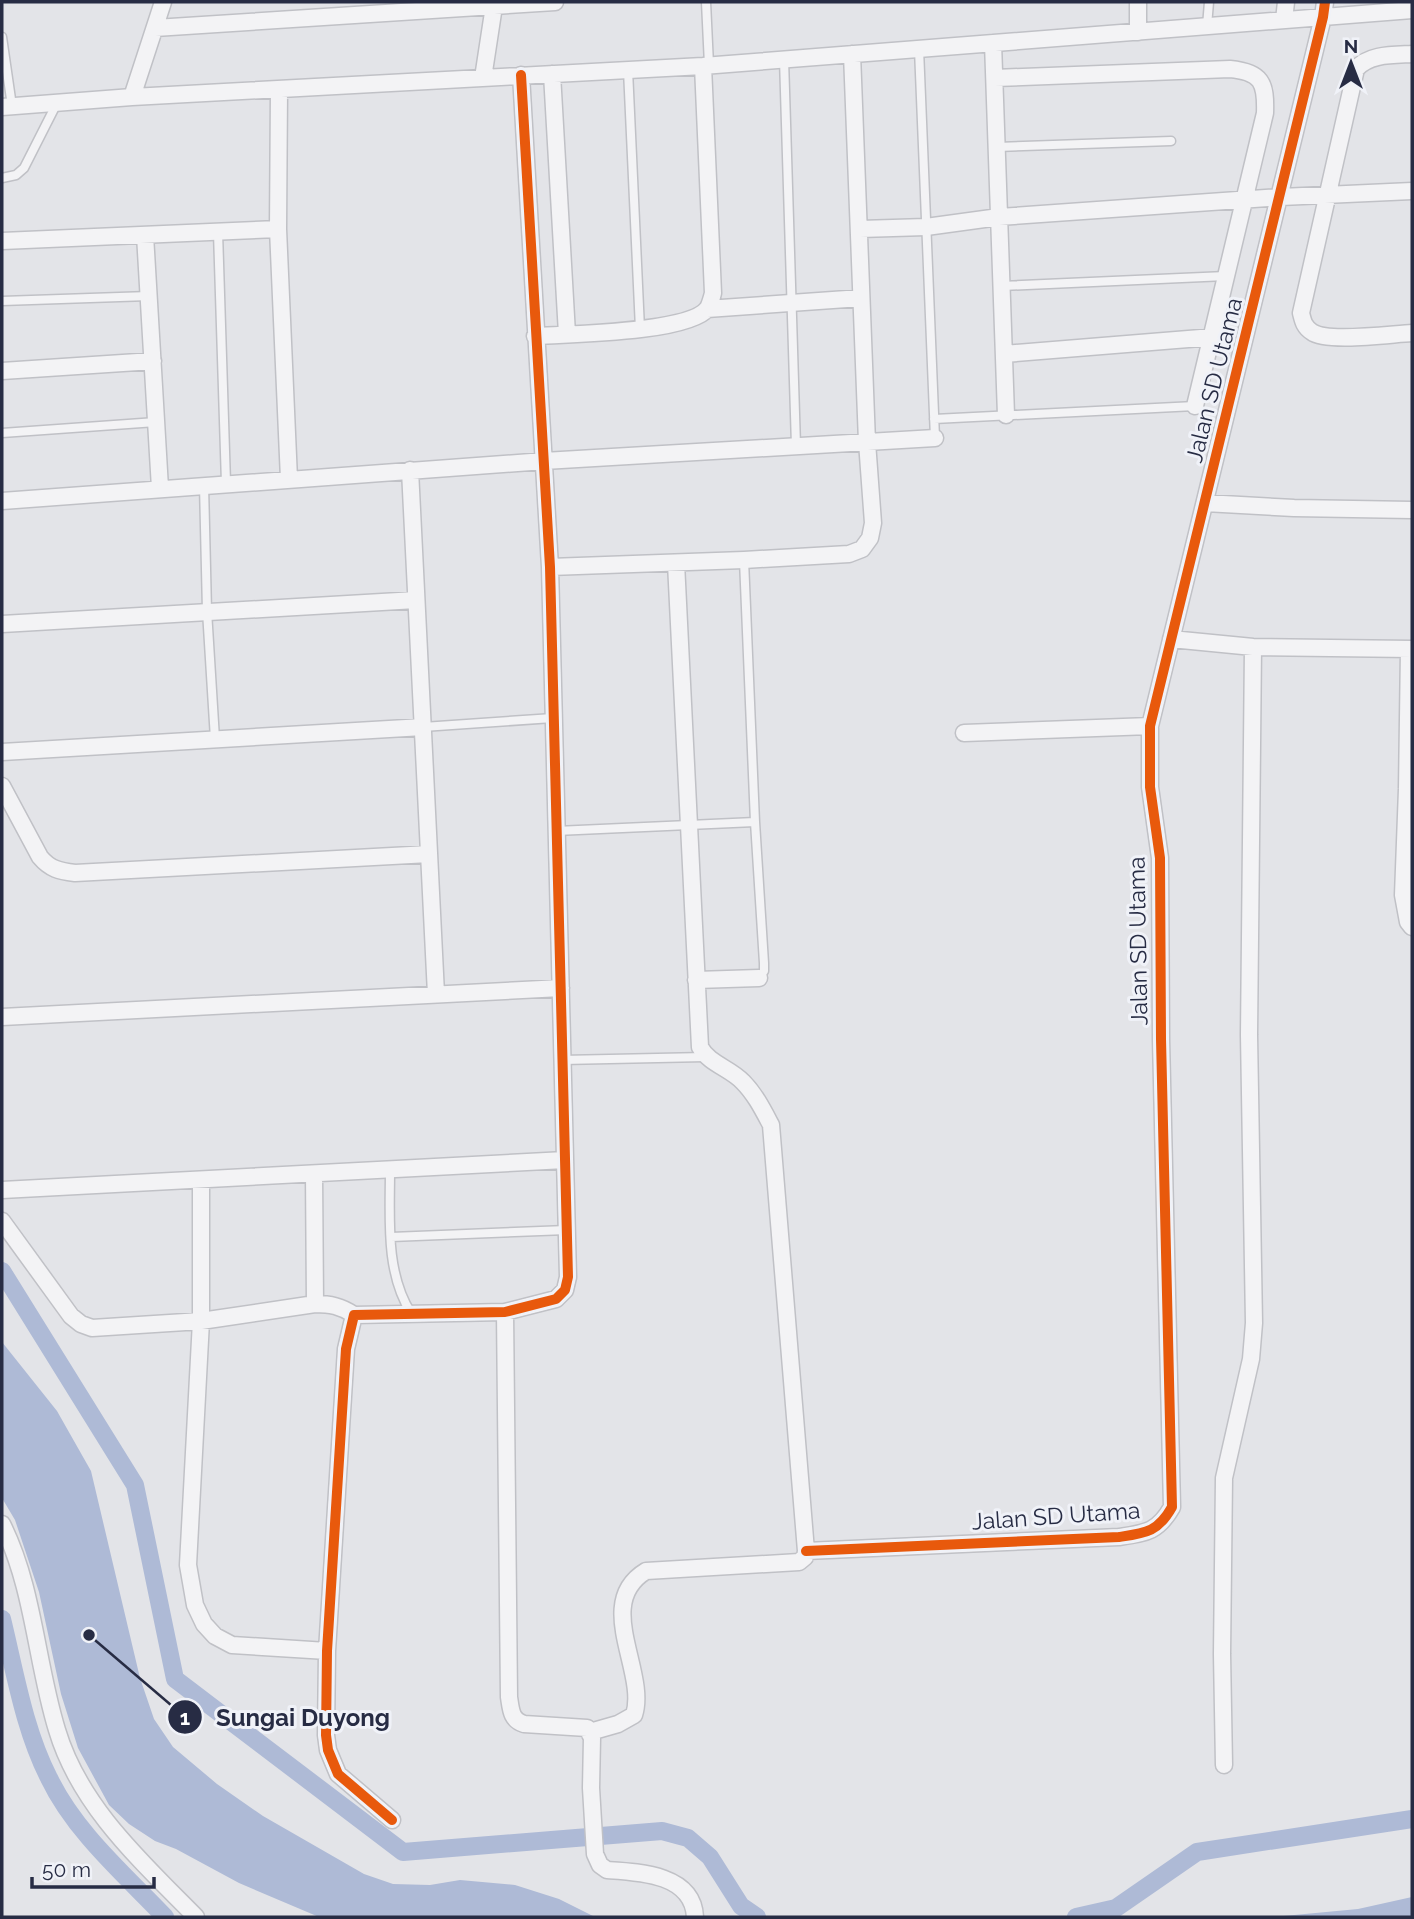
<svg xmlns="http://www.w3.org/2000/svg" width="1414" height="1919" viewBox="0 0 1414 1919" font-family="Raleway,sans-serif">
  <style>
    .water { fill: #aebad6 }
    .lines { fill: none; stroke-linecap: round; stroke-linejoin: round }
    .canal { stroke: #aebad6; stroke-width: 18 }
    .service-casing { stroke: #c0c1c6; stroke-width: 11 }
    .minor-casing { stroke: #c0c1c6; stroke-width: 19 }
    .service { stroke: #f3f3f5; stroke-width: 8 }
    .minor { stroke: #f3f3f5; stroke-width: 16 }
    .cycleway-casing { stroke: #f0f2f8; stroke-width: 15 }
    .cycleway { stroke: #e8590c; stroke-width: 10 }
    .labels { text-anchor: middle; stroke-width: 6; stroke-linejoin: round; paint-order: stroke }
    .street-label { font-size: 23px; fill: #272c44; stroke: #f0f2f8 }
    .leader { fill: none; stroke: #272c44; stroke-width: 2.5 }
    .callout-dot { fill: #272c44; stroke: #f0f2f8; stroke-width: 2.5 }
    .mark-label { font-size: 21px; text-anchor: middle; font-weight: bold; fill: #fff }
    .callout-label { font-size: 24px; text-anchor: middle; font-weight: bold; fill: #272c44; stroke: #f0f2f8; stroke-width: 6; stroke-linejoin: round; paint-order: stroke }
  </style>
  <rect width="100%" height="100%" fill="#e3e4e8"/>
  <!-- water -->
  <path class="water" d="M2,1342l55,69 34,60 49,207 14,41 19,28 44,37 46,32 101,58 29,10 37,1 30,-5 55,5 44,14 36,18h-276l-80,-34 -63,-34 -21,-8 -26,-17 -20,-19 -31,-57 -17,-54 -22,-102 -24,-72 -13,-22z
    M1412,1897v20h-139l85,-8z"/>
  <g class="lines">
    <!-- canal -->
    <path class="canal" d="M2,1271l133,214 40,194 228,173 259,-21 26,7 22,19 31,49 16,11
      M2,1619c13,53 22,110 47,159 26,54 75,96 116,139
      M1076,1917l40,-9 81,-56 215,-33"/>
    <!-- service casing -->
    <g class="service-casing">
      <path id="service" d="M706,2l3,63
        M1207,26l2,-24
        M2,37l10,69
        M919,49l16,389
        M784,59l12,387
        M628,70l12,259
        M997,147l174,-6
        M2,178l14,-3 8,-7 33,-65
        M218,232l8,251
        M1002,286l224,-10
        M2,301l147,-5
        M934,419l261,-13
        M2,433l154,-11
        M204,485l3,126 8,128
        M744,560l11,262 9,141v8l-5,7
        M423,727l130,-9
        M556,831l199,-9
        M562,1060l143,-3
        M390,1170c0,48 -5,102 21,143
        M391,1237l176,-7"/>
    </g>
    <!-- minor casing -->
    <g class="minor-casing">
      <path id="minor" d="M1284,20l2,-18
        M155,28l400,-26
        M1138,32v-30
        M993,43l13,372
        M1412,54c-20,1 -43,0 -56,15l-55,244c2,8 3,14 11,19 15,11 79,2 100,1
        M552,74l15,260
        M483,78l11,-72
        M995,78l235,-9c32,3 36,14 35,44l-70,293
        M279,90l-1,139 11,250
        M132,97l31,-95
        M2,107l130,-10 571,-31 709,-56
        M860,229l66,-2 73,-10 282,-20 131,-6
        M145,235l15,253
        M2,241l276,-12
        M707,309l154,-11
        M535,336c33,-2 155,-3 173,-28 2,-4 4,-11 5,-15l-10,-227
        M1004,354l209,-17
        M2,371l151,-10
        M410,470l26,524
        M2,501l542,-40 391,-23
        M1205,503l89,5 118,2
        M550,567l194,-7 105,-6 13,-5 8,-11 3,-15 -6,-81 -15,-388
        M2,624l414,-24
        M1171,639l82,8 159,2
        M1409,649l-2,140 -4,106 5,27 4,5
        M964,733l186,-7
        M2,752l421,-25
        M2,786l38,71c10,12 19,14 35,16l354,-19
        M696,980l63,-2
        M2,1017l559,-29
        M314,1174l1,130
        M201,1181v140l-13,244 7,40 9,19 11,12 17,9 95,6
        M2,1190l563,-30
        M2,1221l69,95 10,8 11,4 109,-7 114,-17c15,0 26,2 39,11
        M505,1312l4,385c2,13 2,23 15,27l63,4 5,10 -1,50 4,66 5,11 7,5c32,2 86,4 88,47
        M2,1524c32,64 34,138 55,206 23,77 85,132 139,187
        M806,1551l313,-14c27,-4 39,-5 53,-30l-11,-468 -1,-181 -10,-71v-61l173,-709 2,-15
        M590,1732l28,-8 16,-9c14,-43 -41,-112 12,-144l153,-9 6,-5 1,-6 -35,-426c-8,-15 -16,-31 -28,-43 -13,-14 -34,-18 -43,-35l-24,-484
        M1224,1765l-2,-111 2,-176 27,-119 3,-36 -5,-288 4,-388
        M392,1820l-54,-46 -10,-24 -2,-15 1,-84 19,-302 8,-34 151,-3 51,-13 9,-9 3,-13 -18,-710 -29,-492"/>
    </g>
    <!-- service -->
    <use href="#service" class="service"/>
    <!-- minor -->
    <use href="#minor" class="minor"/>
    <!-- cycleway casing -->
    <g class="cycleway-casing">
      <path id="cycleway" d="M806,1551l313,-14c27,-4 39,-5 53,-30l-11,-468 -1,-181 -10,-71v-61l173,-709 2,-15
        M392,1820l-54,-46 -10,-24 -2,-15 1,-84 19,-302 8,-34 151,-3 51,-13 9,-9 3,-13 -18,-710 -29,-492"/>
    </g>
    <!-- cycleway -->
    <use href="#cycleway" class="cycleway"/>
  </g>
  <g class="labels">
    <!-- street labels -->
    <g class="street-label">
      <text transform="translate(1214 380) rotate(-76)" y="8">Jalan SD Utama</text>
      <text transform="translate(1138 941) rotate(-91)" y="8">Jalan SD Utama</text>
      <text transform="translate(1056 1516) rotate(-4)" y="8">Jalan SD Utama</text>
    </g>
  </g>
  <!-- callouts -->
  <path class="leader" d="M89 1635L185 1717"/>
  <g class="callout-dot">
    <circle cx="89" cy="1635" r="7"/>
    <circle cx="185" cy="1717" r="18"/>
  </g>
  <g class="mark-label">
    <text x="185" y="1725">1</text>
  </g>
  <g class="callout-label">
    <text x="303" y="1726">Sungai Duyong</text>
  </g>
  <!-- border -->
  <rect width="1414" height="1919" fill="none" stroke="#272c44" stroke-width="7"/>
  <!-- north arrow -->
  <g transform="translate(1351 63)" stroke="#f0f2f8" stroke-width="5" paint-order="stroke">
  <path d="M0-5L12 26L0 18L-12 26Z" fill="#272c44"/>
  <text y="-10" font-size="19" font-weight="bold" text-anchor="middle" fill="#272c44">N</text>
  </g>
  <!-- scale -->
  <path d="M32 1877v10h122v-10" fill="none" stroke="#272c44" stroke-width="3.5"/>
  <text x="42" y="1877" font-size="21" fill="#272c44" stroke="#f0f2f8" stroke-width="5" paint-order="stroke">50 m</text>
</svg>
